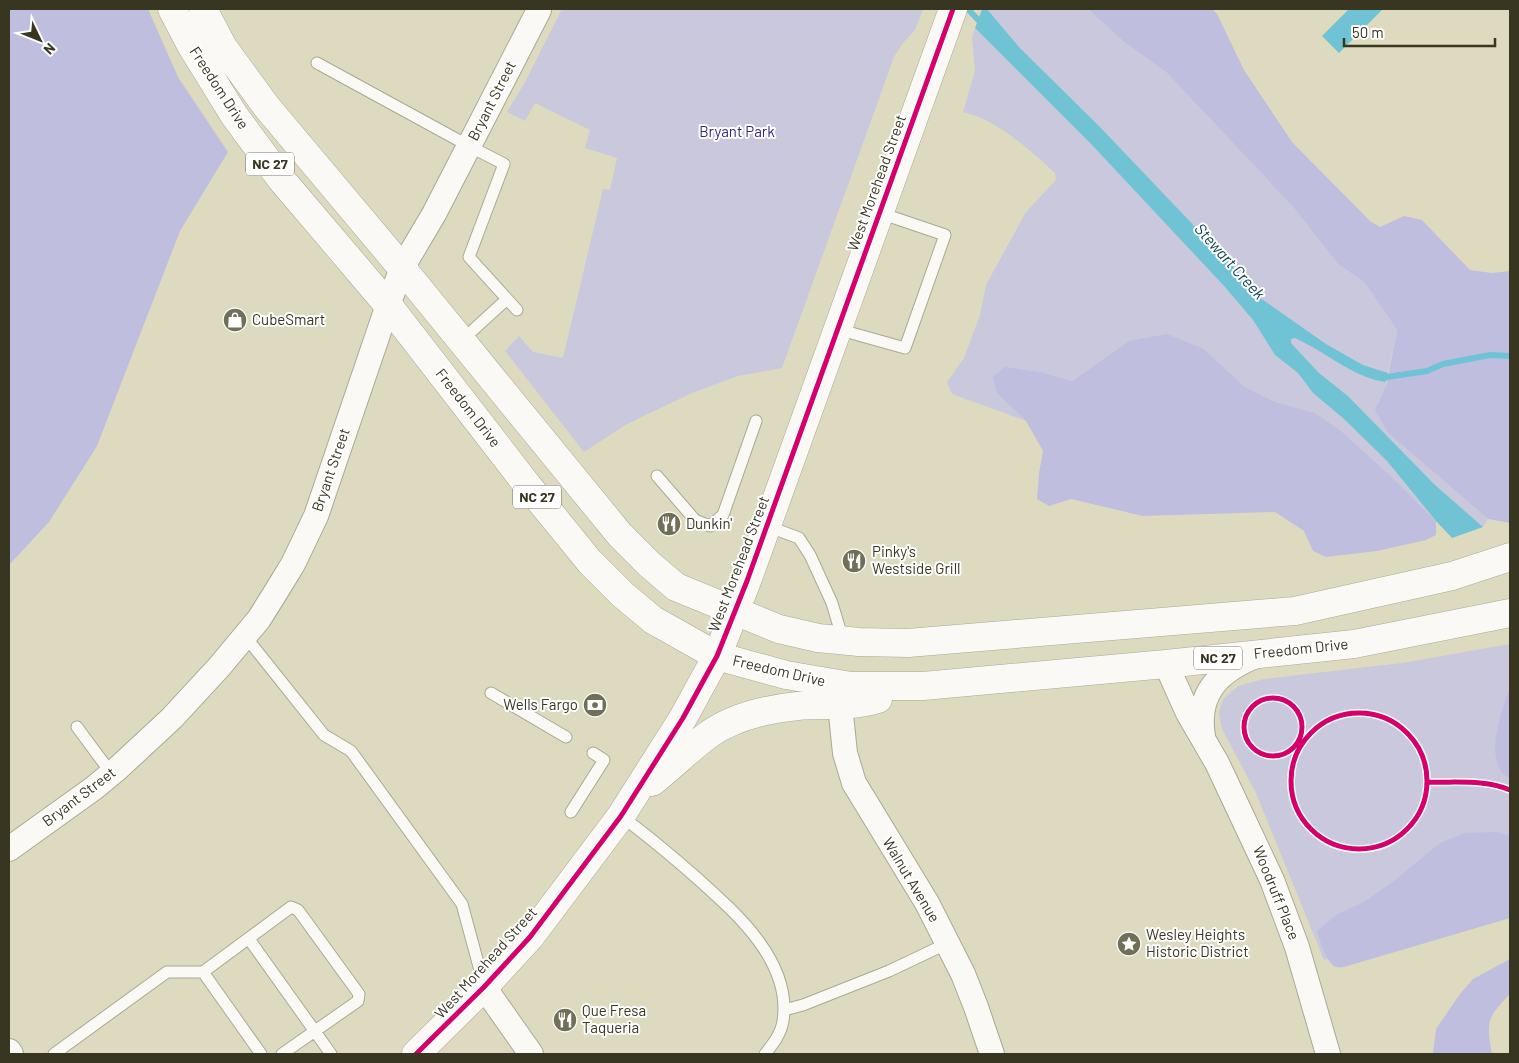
<svg xmlns="http://www.w3.org/2000/svg" width="1519" height="1063" viewBox="0 0 1519 1063" font-family="Barlow,sans-serif">
  <style>
    .green { fill: #c9c8dd }
    .forest { fill: #c0bedf }
    .water { fill: #70c3d5 }
    .lines { fill: none; stroke-linecap: round; stroke-linejoin: round }
    .stream { stroke: #70c3d5; stroke-width: 6 }
    .service-casing { stroke: #aba894; stroke-width: 13 }
    .minor-casing { stroke: #aba894; stroke-width: 26 }
    .primary-casing { stroke: #aba894; stroke-width: 29 }
    .service { stroke: #faf9f5; stroke-width: 11 }
    .minor { stroke: #faf9f5; stroke-width: 24 }
    .primary { stroke: #faf9f5; stroke-width: 28 }
    .cycleway-casing { stroke: #fff; stroke-width: 8 }
    .cycleway { stroke: #d6006c; stroke-width: 5 }
    .labels { text-anchor: middle; stroke-width: 4; stroke-linejoin: round; paint-order: stroke }
    .shield { fill: #fff; stroke: #747264; stroke-width: 1 }
    .shield-label { font-size: 14px; font-weight: bold; fill: #383521 }
    .street-label { font-size: 15px; fill: #383521; stroke: #fff }
    .park-label { font-size: 15px; fill: #342783; stroke: #fff }
    .poi-label { font-size: 15px; fill: #383521; stroke: #fff; text-anchor: start }
    .water-label { font-size: 16px; font-style: italic; fill: #093f4e; stroke: #fff }
  </style>
  <rect width="100%" height="100%" fill="#dedabf"/>
  <!-- green -->
  <path class="green" d="M562,9h361l-8,21 -12,13 -9,14 -112,311 -44,8 -46,17 -65,31 -43,28 -79,-101 14,-15 14,16 30,6 40,-169 7,1 7,-32 -32,-10 5,-18 -55,-27 -10,18 -18,-9 17,-28z
    M987,9h101l35,32 44,32 127,135 44,56 27,19 32,47 -9,43 -25,-8 -37,-21 -67,-47 -18,-22 -141,-148 -81,-80z
    M975,28l116,116 133,142 29,34 22,35 23,18 15,20 31,26 43,42 49,60 -39,-39 -82,-69 -39,-11 -31,-15 -41,-38 -75,-8 -57,40 -27,-8 -48,20 29,28 -74,-27 -5,-12 17,-24 16,-43 6,-30 40,-73 30,-32 -1,-7c-27,-24 -55,-52 -92,-61l12,-41 -3,-34z
    M1295,338c29,11 61,40 91,44l2,51 100,86 -5,8 -49,-43 -86,-88 -29,-23 -28,-30v-4z
    M1510,644v265l-186,51 -68,-167 -34,-64 -3,-16 4,-14 15,-13 26,-7 138,-16z"/>
  <!-- forest -->
  <path class="forest" d="M9,9h139l30,68 50,75 -48,79 -83,215 -48,76 -40,43z
    M1088,9h124l5,5 27,56 48,72 78,79 10,6 24,-11 18,4 48,50 22,3 18,-2v252l-22,-4 -100,-86 -13,-23 11,-23 11,-57 -32,-47 -27,-19 -44,-56 -127,-135 -44,-32z
    M1167,334l37,15 41,38 31,15 39,11 27,19 55,50 39,39v14l-10,5 -49,11 -51,6 -13,-6 -9,-20 -29,-19 -132,4 -72,-17 -22,7 -12,-7 2,-26 4,-22 -17,-30 -29,-28 -4,-16 11,-10 41,6 27,8 57,-40z
    M1510,688v90c-3,-2 -7,-3 -9,-7 -14,-19 1,-63 9,-83z
    M1497,832l13,4v82l-166,49c-2,0 -5,1 -8,0 -9,-3 -17,-28 -19,-36l19,-16 28,-13 31,-22 45,-37 25,-10z
    M1510,959v35c-23,24 -24,27 -18,60h-59l3,-25 24,-35 13,-15z"/>
  <!-- water -->
  <path class="water" d="M982,9h5l32,38 81,80 141,148 18,22 67,47 37,21 25,8 -2,9c-31,-4 -55,-26 -83,-40l-8,-4 -4,1v4l28,30 29,23 86,88 49,43 -31,11 -16,-17 -49,-60 -43,-42 -31,-26 -15,-20 -23,-18 -22,-35 -29,-34 -133,-142 -116,-116z
    M1349,9h34l-44,44 -17,-17z"/>
  <g class="lines">
    <!-- stream -->
    <path class="stream" d="M968,9l15,16
      M1381,376l6,1 40,-6 16,-7 47,-9 20,1"/>
    <!-- service casing -->
    <g class="service-casing">
      <path id="service" d="M317,63l152,83 35,18 -35,93 48,53
        M837,329l68,19 40,-113 -65,-22
        M461,341l46,-42
        M657,476l38,44 15,6 13,-11 33,-94
        M767,526l32,12 11,17 22,48 11,37
        M245,636l79,99 27,16 111,153 22,81
        M491,693l75,44
        M77,727l34,46
        M571,812l33,-52 -11,-7
        M621,816c27,20 52,41 77,63 39,35 94,83 85,142 -2,13 -10,23 -18,33
        M249,939l82,115
        M203,972l58,82
        M784,1010l19,-5 86,-34 59,-28
        M54,1054l113,-82h36l88,-65 7,3 61,84 -1,7 -76,53"/>
    </g>
    <!-- minor casing -->
    <g class="minor-casing">
      <path id="minor" d="M1166,664l22,49 29,50 55,117 25,67 31,107
        M840,705l5,48 9,30 73,120 36,71 13,33 16,47
        M1203,736c-7,-42 15,-65 53,-80
        M9,849l85,-61 23,-19 55,-51 48,-52 39,-47 15,-24 19,-31 23,-48 72,-211 14,-37 32,-54 105,-204
        M484,987l47,67
        M9,1051l2,3"/>
    </g>
    <!-- primary casing -->
    <g class="primary-casing">
      <path id="primary" d="M172,9l20,38 42,68 47,64 107,126 140,181 62,76 32,32 31,26 64,36 69,19 65,11h72l243,-22 188,-20 156,-31
        M203,9l20,38 43,59 136,162 218,267 29,29 27,23 103,42 39,9 41,4 49,1 387,-32 157,-35 58,-19
        M652,782c19,-15 36,-32 56,-47 25,-18 60,-26 90,-29 27,-2 55,1 80,-7
        M416,1054l68,-67 46,-50 91,-121 62,-98 18,-33 16,-29 30,-75 206,-572"/>
    </g>
    <!-- service -->
    <use href="#service" class="service"/>
    <!-- minor -->
    <use href="#minor" class="minor"/>
    <!-- primary -->
    <use href="#primary" class="primary"/>
    <!-- cycleway casing -->
    <g class="cycleway-casing">
      <path id="cycleway" d="M1244 727a29 29 0 1 1 58 0a29 29 0 1 1-58 0Z
        M1291 781a68 68 0 1 1 136 0a68 68 0 1 1-136 0Z
        M1428,782c26,1 58,-3 82,8
        M416,1054l68,-67 46,-50 91,-121 62,-98 18,-33 16,-29 30,-75 206,-572"/>
    </g>
    <!-- cycleway -->
    <use href="#cycleway" class="cycleway"/>
  </g>
  <!-- icons -->
  <defs>
    <g id="shop-disc" transform="scale(1.25)"><circle r="9.5" fill="#726f58" stroke="#fff"/><path d="M-5-2.5h2.3a2.7 3.5 0 0 1 5.4 0H5L5.5 6h-11ZM-1.5-2.5h3a1.5 2.3 0 0 0-3 0Z" fill="#fff"/></g>
    <g id="restaurant-disc" transform="scale(1.25)"><circle r="9.5" fill="#726f58" stroke="#fff"/><path d="M-5-6h1v4h1v-4h1v4h1v-4h1v5L-1.5 .5V6h-2V.5L-5-1ZM5-6V6H3V1.5H1.5Q1.5-4 5-6Z" fill="#fff"/></g>
    <g id="bank-disc" transform="scale(1.25)"><circle r="9.5" fill="#726f58" stroke="#fff"/><path d="M-6-4H6V4H-6ZM0-2.3a2.3 2.3 0 1 0 0 4.6a2.3 2.3 0 1 0 0-4.6Z" fill="#fff"/></g>
    <g id="sight-disc" transform="scale(1.25)"><circle r="9.5" fill="#726f58" stroke="#fff"/><path d="M0-6L1.8-2.2L6-1.7L2.9 1.2L3.7 5.4L0 3.3L-3.7 5.4L-2.9 1.2L-6-1.7L-1.8-2.2Z" fill="#fff"/></g>
  </defs>
  <g fill-rule="evenodd">
    <use href="#shop-disc" x="235" y="320"/>
    <use href="#restaurant-disc" x="669" y="524"/>
    <use href="#restaurant-disc" x="854" y="561"/>
    <use href="#bank-disc" x="595" y="705"/>
    <use href="#sight-disc" x="1129" y="944"/>
    <use href="#restaurant-disc" x="565" y="1020"/>
  </g>
  <g class="labels">
    <!-- shield labels -->
    <g class="shield">
      <rect x="246" y="152.5" width="48" height="23" rx="4"/>
      <rect x="513" y="485.5" width="48" height="23" rx="4"/>
      <rect x="1194" y="646.5" width="48" height="23" rx="4"/>
    </g>
    <g class="shield-label">
      <text x="270" y="169">NC 27</text>
      <text x="537" y="502">NC 27</text>
      <text x="1218" y="663">NC 27</text>
    </g>
    <!-- street labels -->
    <g class="street-label">
      <text transform="translate(219 88) rotate(57)" y="5">Freedom Drive</text>
      <text transform="translate(492 101) rotate(-63)" y="5">Bryant Street</text>
      <text transform="translate(877 183) rotate(-70)" y="5">West Morehead Street</text>
      <text transform="translate(468 408) rotate(52)" y="5">Freedom Drive</text>
      <text transform="translate(331 470) rotate(-71)" y="5">Bryant Street</text>
      <text transform="translate(739 564) rotate(-69)" y="5">West Morehead Street</text>
      <text transform="translate(1301 649) rotate(-6)" y="5">Freedom Drive</text>
      <text transform="translate(779 671) rotate(13)" y="5">Freedom Drive</text>
      <text transform="translate(79 797) rotate(-37)" y="5">Bryant Street</text>
      <text transform="translate(911 880) rotate(59)" y="5">Walnut Avenue</text>
      <text transform="translate(1276 893) rotate(68)" y="5">Woodruff Place</text>
      <text transform="translate(486 963) rotate(-48)" y="5">West Morehead Street</text>
    </g>
    <!-- park labels -->
    <g class="park-label">
      <text x="737" y="137">Bryant Park</text>
    </g>
    <!-- poi labels -->
    <g class="poi-label">
      <text x="252" y="325">CubeSmart</text>
      <text x="686" y="529">Dunkin'</text>
      <text x="872" y="557">Pinky's<tspan x="872" dy="17">Westside Grill</tspan></text>
      <text x="578" y="710" text-anchor="end">Wells Fargo</text>
      <text x="1146" y="940">Wesley Heights<tspan x="1146" dy="17">Historic District</tspan></text>
      <text x="582" y="1016">Que Fresa<tspan x="582" dy="17">Taqueria</tspan></text>
    </g>
    <!-- water labels -->
    <g class="water-label">
      <text transform="translate(1230 261) rotate(48)" y="6">Stewart Creek</text>
    </g>
  </g>
  <!-- border -->
  <rect width="1519" height="1063" fill="none" stroke="#383521" stroke-width="20"/>
  <!-- north arrow -->
  <g transform="translate(40 40) rotate(133)" stroke="#ffffff" stroke-width="4" paint-order="stroke">
  <path d="M0-4L9 19L0 12L-9 19Z" fill="#383521"/>
  <text y="-8" font-size="14" font-weight="bold" text-anchor="middle" fill="#383521">N</text>
  </g>
  <!-- scale -->
  <path d="M1344 38v8h151v-8" fill="none" stroke="#383521" stroke-width="2.5"/>
  <text x="1352" y="38" font-size="15" fill="#383521" stroke="#ffffff" stroke-width="4" paint-order="stroke">50 m</text>
</svg>
